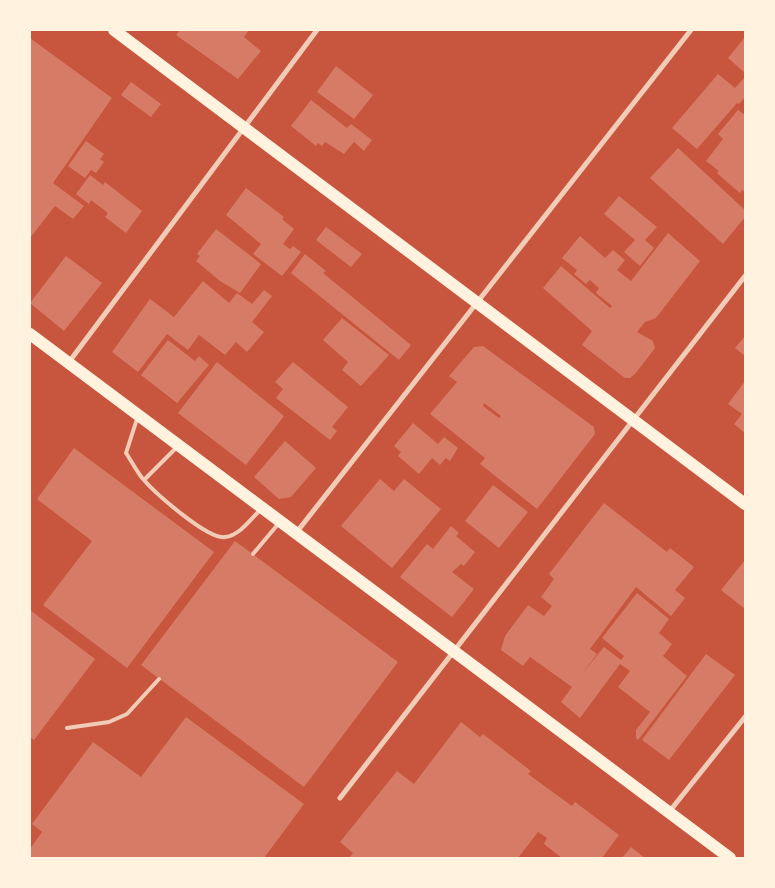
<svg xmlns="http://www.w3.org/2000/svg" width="775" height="888" viewBox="0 0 775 888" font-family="Roboto,sans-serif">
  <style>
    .building { fill: #d67c66; fill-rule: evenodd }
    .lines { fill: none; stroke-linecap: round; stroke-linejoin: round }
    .service { stroke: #f1ccb7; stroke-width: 4 }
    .minor { stroke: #f1ccb7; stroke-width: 5 }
    .primary { stroke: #fff3e0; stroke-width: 12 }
  </style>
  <rect width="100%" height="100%" fill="#c8553d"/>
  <!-- building -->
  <path class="building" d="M180,30h69l-5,7 17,14 -23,28 -62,-44z
    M745,37v36l-17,-15z
    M30,38l82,60 -59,85 31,23 -11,13 -18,-13 -25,32z
    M336,66l37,29 -19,24 -37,-27z
    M718,74l17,14 10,-11v20l-6,7 -2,-1 -40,46 -25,-21z
    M131,82l30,22 -10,13 -30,-22z
    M311,100l36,28 4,-4 21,16 -8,11 -10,-9 -10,12 -19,-12 -3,4 -4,-3 -2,3 -25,-20z
    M738,110l7,5v77l-3,-2 -2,3 -12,-10 -11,-10 2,-2 -13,-10 17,-22 -5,-5z
    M86,141l18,13 -4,5 4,3 -8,11 -5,-3 -6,8 -17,-12z
    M678,148l67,62v7l-22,27 -73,-66z
    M90,175l13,10 2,-3 37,29 -16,22 -21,-16 3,-4 -17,-13 -2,4 -13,-10z
    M246,188l38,29 -2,2 12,10 -11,15 7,5 3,-3 8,6 -19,24 -29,-22 8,-10 -35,-29z
    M619,196l38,31 -12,13 9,8 -14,18 -16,-14 11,-12 -31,-26z
    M326,227l36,27 -11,13 -35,-27z
    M216,229l45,35 -21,29 -20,-12 -24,-20 4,-5 -3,-2z
    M668,233l32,28 -44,57 -11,4 -8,10 16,9 2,7 -20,26 -5,4h-5l-43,-33 10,-14 -49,-43 18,-22 49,42 2,-2 -16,-13 3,-5 -9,-8 -4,4 -12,-10 3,-4 -15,-12 18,-22 25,22 8,-8 12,10 -8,10 14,11z
    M305,254l21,17 -3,2 88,72 -12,15 -108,-87z
    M66,256l36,27 -38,48 -34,-28z
    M203,281l26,22 8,-10 15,11 12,-14 8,6 -20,26 12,10 -17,20 -11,-10 -11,13 -26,-20 -11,15 -21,-16 -29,38 -26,-20 38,-53 24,18z
    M342,318l47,37 -28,31 -19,-16 6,-8 -25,-22z
    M745,336v20l-10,-8z
    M168,340l27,21 4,-5 10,9 -32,38 -36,-28z
    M483,346l111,81 1,7 -58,75 -57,-45 5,-6 -55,-44 27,-32 -8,-6 25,-29zM484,403l17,13 -2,2 -16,-12z
    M217,362l67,54 -38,49 -68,-52z
    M293,362l55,45 -16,20 5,4 -7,9 -54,-42 7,-9 -8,-7z
    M745,381v52l-11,-9 8,-10 -14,-10z
    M413,423l25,21 6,-7 14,11 -8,13 -4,-3 -6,7 -8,-7 -13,16 -21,-18 3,-4 -7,-6z
    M285,441l31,27 -25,29 -12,2 -25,-22z
    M74,448l140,104 -87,116 -84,-63 49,-64 -55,-42z
    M380,479l14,12 10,-12 37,30 -49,59 -51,-42z
    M493,485l35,27 -29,36 -34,-27z
    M604,503l63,49 3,-4 24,19 -19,23 10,8 -14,18 -35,-29 -46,62 7,5 -16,21 23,-28 17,13 3,-4 -22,-18 35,-45 32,26 -10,14 13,11 -9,12 24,20 -49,64 -2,-2v-8l14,-18 -32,-25 12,-16 -10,-7 -40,54 -19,-16 11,-15 -42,-30 -7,9 -22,-16 4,-14 23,-31 16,11 8,-10 -11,-9 13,-18 -5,-5z
    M451,526l8,7 -3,3 19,16 -11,14 -3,-2 -9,8 22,17 -22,28 -52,-40 27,-33 6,5z
    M235,541l163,121 -94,125 -163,-122z
    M745,560v49l-24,-19z
    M30,610l65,49 -61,81 -4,-3z
    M706,654l29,21 -66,85 -27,-20z
    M186,717l118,87 -40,54h-234v-9l12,-17 -10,-8 61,-82 48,35z
    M461,722l19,15 3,-3 48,37 -3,3 44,32 3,-4 44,33 -17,23h-40l-18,-14 3,-6 -9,-6 -20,26h-169l4,-5 -13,-11 57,-71 17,13z
    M631,847l14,11h-23z"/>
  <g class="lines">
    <!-- service -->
    <path class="service" d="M137,419l-11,34c6,9 11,19 17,26 12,14 65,61 82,58 14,-1 26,-18 36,-28
      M144,480l34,-34
      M253,554l26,-31
      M67,728l42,-6 18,-8 32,-35"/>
    <!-- minor -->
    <path class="minor" d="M69,362l248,-332
      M296,533l395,-503
      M340,798l405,-522
      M669,812l76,-95"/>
    <!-- primary -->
    <path class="primary" d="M114,30l631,474
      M30,334l700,524"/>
  </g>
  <!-- border -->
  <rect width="775" height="888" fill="none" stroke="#fff3e0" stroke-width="62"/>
</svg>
